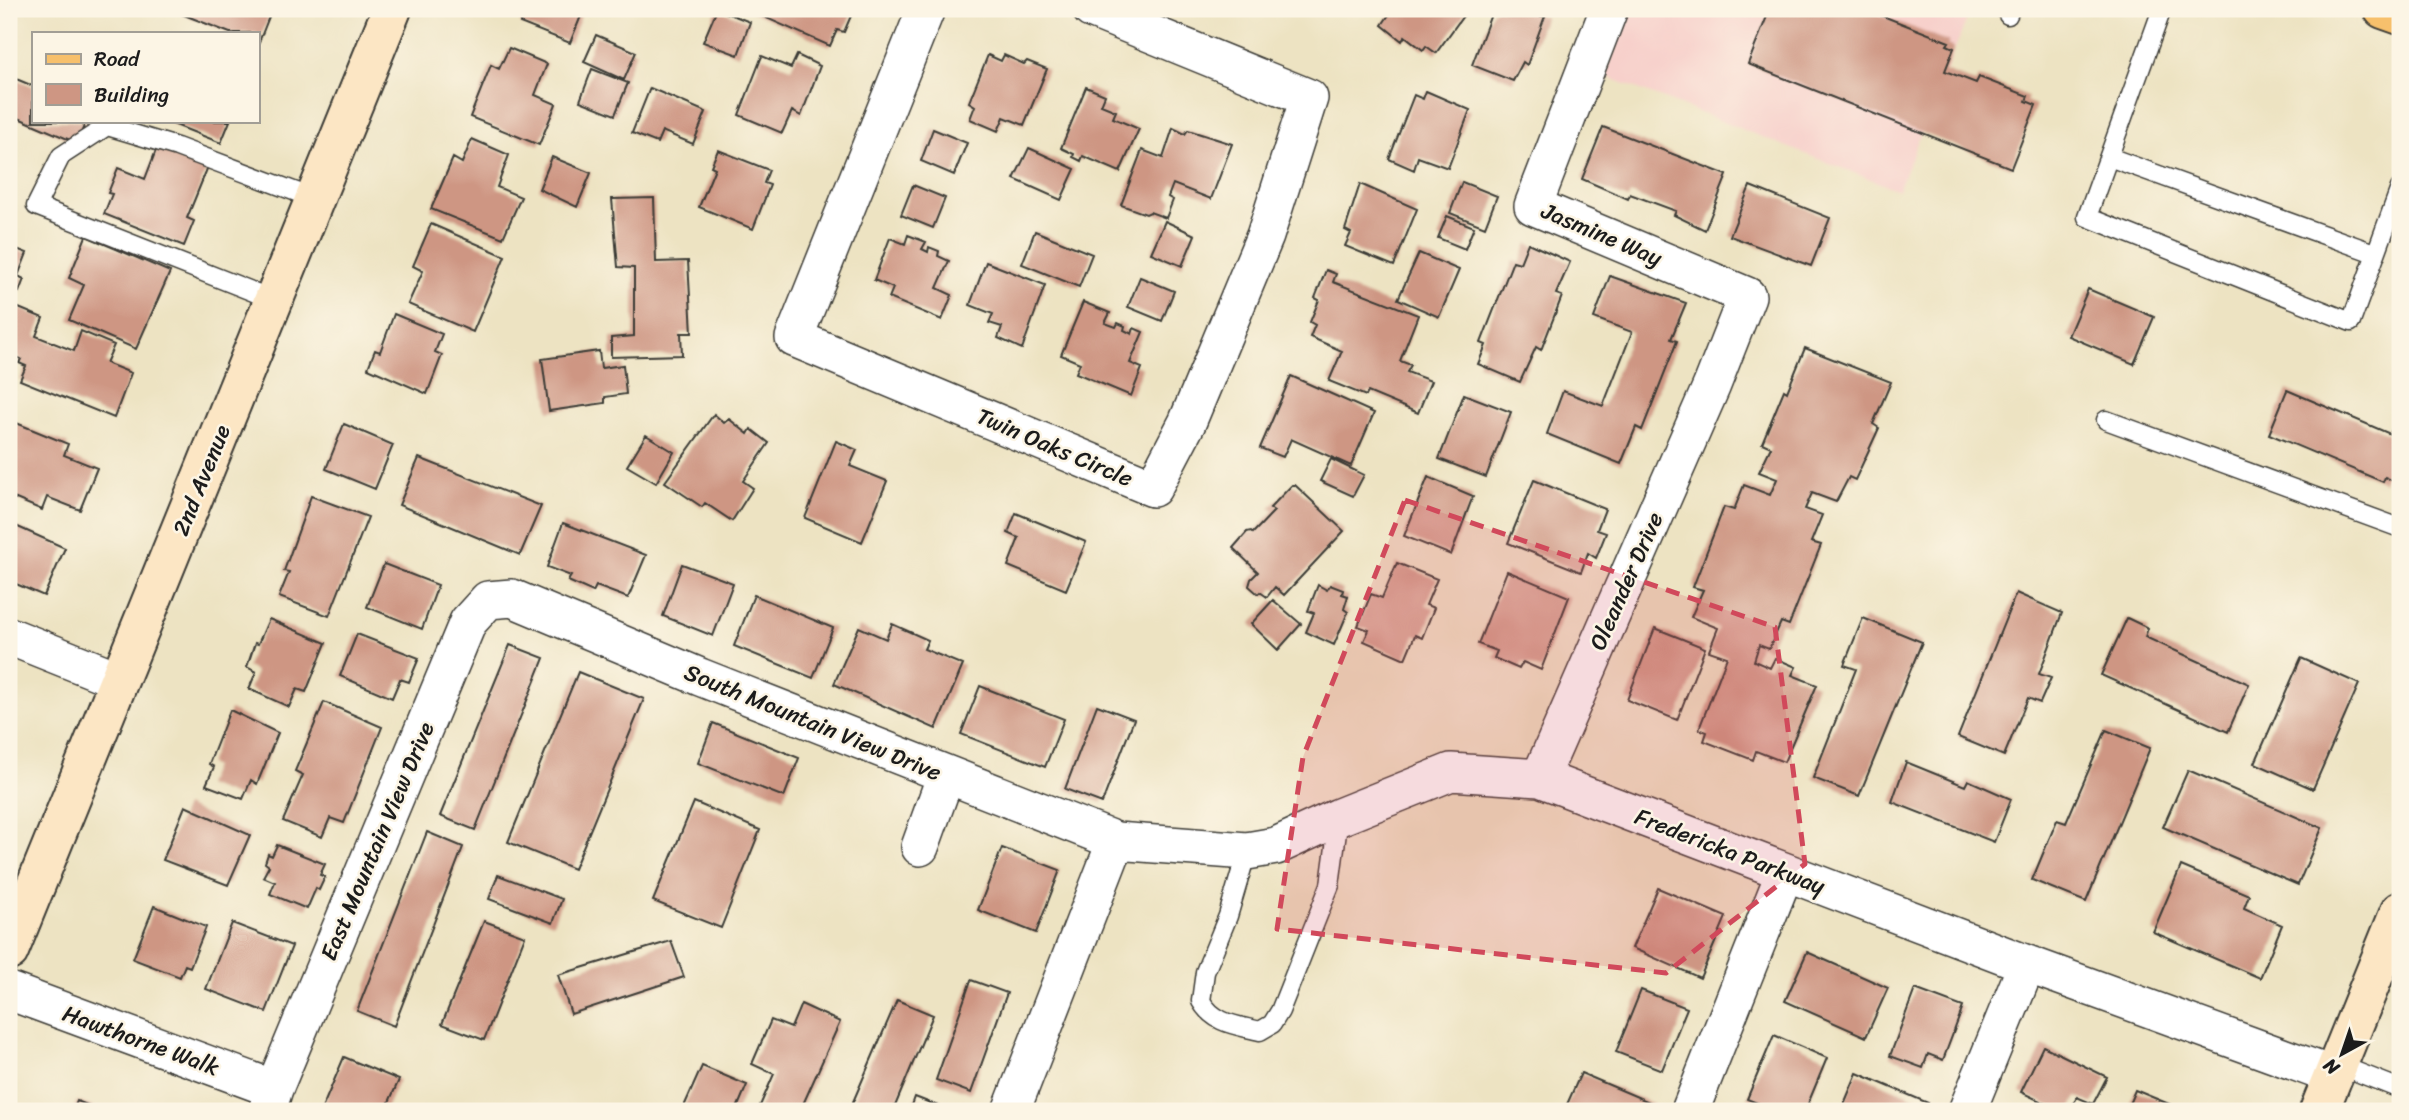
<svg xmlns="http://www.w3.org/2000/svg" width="2409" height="1120" viewBox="0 0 2409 1120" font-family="Sriracha,sans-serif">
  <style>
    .built { fill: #f7d0cb }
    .building { fill: #ce9683 }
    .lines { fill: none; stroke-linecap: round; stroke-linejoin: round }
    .lane-casing { stroke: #3b3a35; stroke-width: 21 }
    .street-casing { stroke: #3b3a35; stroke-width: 40 }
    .secondary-casing { stroke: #3b3a35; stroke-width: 42 }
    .primary-casing { stroke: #3b3a35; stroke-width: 42 }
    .lane { stroke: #fff; stroke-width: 18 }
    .street { stroke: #fff; stroke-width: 37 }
    .secondary { stroke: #fce6c4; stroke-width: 38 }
    .primary { stroke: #f7c06c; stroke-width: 38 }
    .marked { fill: #d1495b; fill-opacity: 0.2; stroke: #d1495b; stroke-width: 5; stroke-dasharray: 14 9; stroke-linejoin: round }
    .labels { text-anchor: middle; stroke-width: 5; stroke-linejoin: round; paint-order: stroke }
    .street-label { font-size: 23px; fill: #1c1c1c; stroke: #fcf5e5 }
  </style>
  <rect width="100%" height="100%" fill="#fcf5e5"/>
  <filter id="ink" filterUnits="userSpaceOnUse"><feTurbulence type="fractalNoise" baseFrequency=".0143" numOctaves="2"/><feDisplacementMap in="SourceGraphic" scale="14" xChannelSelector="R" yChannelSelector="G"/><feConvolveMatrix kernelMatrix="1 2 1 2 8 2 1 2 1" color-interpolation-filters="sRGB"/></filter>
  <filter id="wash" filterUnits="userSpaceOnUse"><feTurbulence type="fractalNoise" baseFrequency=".00686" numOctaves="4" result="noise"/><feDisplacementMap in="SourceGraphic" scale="28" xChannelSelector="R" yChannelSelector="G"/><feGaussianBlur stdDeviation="1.57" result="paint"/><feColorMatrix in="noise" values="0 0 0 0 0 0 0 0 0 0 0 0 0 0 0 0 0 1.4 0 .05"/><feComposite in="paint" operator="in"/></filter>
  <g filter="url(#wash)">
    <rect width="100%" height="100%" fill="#ede3c2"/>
    <!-- built -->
    <path class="built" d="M1630,9h341l-73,181 -293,-114z"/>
    <g id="blocks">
      <!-- building -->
      <path class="building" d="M169,9h103l-15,38v-14h-27z
        M525,9h54l-3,5 5,2 -11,27 -50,-20z
        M717,9l33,13 -12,33 -35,-13z
        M746,9h108l-10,23 -7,-2 -7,16z
        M1393,9h75l-32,44 -10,-7 -3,4 -18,-14 -3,5 -20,-16z
        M1493,9h49l-3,7h6l-18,49 -4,-3 -10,19 -41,-16z
        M1770,9h95l84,33 -2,3 7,3 -9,23 31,12 3,-6 49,19 -2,5 10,4 -25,63 -263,-104z
        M596,35l40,17 -12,28 -40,-18z
        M509,48l38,16 -12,31 21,9 -17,41 -69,-28 21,-52 8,4z
        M797,55l23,11 -19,50 -9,-5 -10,22 -43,-18 23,-59 29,12z
        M988,55l13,6 3,-6 20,9 3,-3 20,8 -23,56 -20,-8 -6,14 -28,-12 5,-13 -6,-4z
        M592,69l36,14 -13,32 -35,-14z
        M9,76l24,10v35h53l-9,22 -68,-29z
        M1086,87l19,8 -4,10 15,6 -3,7 26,11 -19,43 -37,-16 -2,5 -8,-4 1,-3 -13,-6z
        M650,88l56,24 -13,32 -31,-13 -5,12 -25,-10z
        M1426,91l44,19 -22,58 -30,-11 -4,13 -25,-11 25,-64 9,4z
        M165,121h65l-9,22z
        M1603,127l124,48 -22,55 -31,-15 2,-4 -46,-17 -2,5 -46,-20z
        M1173,128l12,6 3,-4 44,14 -21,55 -38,-15 -5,13 5,3 -7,18 -16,-6 -4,2 -25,-9 21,-55 21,8z
        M933,129l34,14 -13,32 -33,-14z
        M472,139l37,16 -12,32 24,10 -18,41 -72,-29 22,-51 9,5z
        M158,145l51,19 -22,54 7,3 -10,25 -80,-32 8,-20 -4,-1 10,-25 27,11z
        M1029,148l46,21 -14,31 -47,-21z
        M718,150l51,20 -5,13 6,2 -17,44 -54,-22 16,-39 -4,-2z
        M552,157l39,16 -14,34 -38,-18z
        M1462,182l35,14 -12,31 -35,-14z
        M1360,184l57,25 -23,57 -49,-20 6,-13 -6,-3z
        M913,185l32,13 -12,30 -32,-13z
        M1750,186l80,32 -19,48 -81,-30z
        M654,198l2,64 32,-1 4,72h-11l1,22 -71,2v-19l23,-2v-68l-16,-1 -6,-68z
        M1447,216l27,11 -9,22 -27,-11z
        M1165,221l30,14 -13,31 -31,-13z
        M431,224l74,32 -32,76 -65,-28 15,-33 -10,-5z
        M1035,231l57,23 -13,33 -57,-23z
        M908,235l18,7 -4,7 6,3 1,-5 10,4 -1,5 11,5 -12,27 15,7 -10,25 -53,-22 4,-10 -19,-8 16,-42 15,6z
        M86,236l84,36 -34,77 -67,-29 15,-35 -15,-7z
        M1528,243l42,19 -14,32 6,2 -21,54 -5,-3 -16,35 -42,-18 8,-19 -5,-2 32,-82 7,2z
        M9,246l18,7 -9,23 6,3 -5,13 -10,-4z
        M1419,253l40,17 -20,47 -41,-18z
        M986,262l59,23 -23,64 -24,-11 4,-11 -13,-4 4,-9 -23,-9z
        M1326,270l10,4 -3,8 85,33 -18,46 11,4 -4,7 24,9 -13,32 -50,-21 -2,4 -37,-15 13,-30 -32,-14 5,-12 -5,-3 9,-22 -4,-2z
        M1610,276l76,27 -15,36 6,2 -35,89 -6,-3 -15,37 -74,-30 16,-43 40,15 29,-74 -38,-14z
        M1140,277l34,14 -12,30 -34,-14z
        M2088,289l66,28 -20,47 -66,-28z
        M1083,302l27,11 -5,10 11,4 2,-4 7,3 -1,4 8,4 2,-6 9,4 -13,31 12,5 -11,28 -55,-23 4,-10 -19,-8z
        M9,304l34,14 -7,18 38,15 7,-20 33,14 -8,18 25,10 -17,45 -94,-38 6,-14 -7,-3 2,-4 -12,-5z
        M394,314l48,20 -7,18 7,3 -15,39 -59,-26 7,-18 5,2z
        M1805,348l86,34 -18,42 6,4 -24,52 -6,-3 -13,25 -24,-9 -7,16 17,6 -11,27 10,3 -32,80 -8,-3 -12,27 -10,-4 -5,16 16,7 5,-10 21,9 -4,8 25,10 -33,77 -28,-11 -3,9 -49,-19 3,-9 -8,-3 28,-72 -18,-6 9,-23 -27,-11 12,-27 -10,-3 31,-80 10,3 10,-25 26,10 7,-16 -18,-7 12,-25 -9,-4 22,-53 3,2z
        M599,351l2,17 22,-3 3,29 -21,3v6l-56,8 -7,-52z
        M1291,376l83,37 -23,53 -60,-27 -8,18 -23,-9z
        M2287,390l103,44 3,-7 7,3v54l-15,-7 -2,5 -114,-48z
        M1464,394l47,18 -25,65 -47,-18z
        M714,414l10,9 5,-4 19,15 3,-5 18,14 -26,38 10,7 -21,33 -27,-18 -3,4 -37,-25z
        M9,420l59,24 -4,11 33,13 -17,42 -33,-13 -5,13 -33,-14z
        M344,424l49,21 -18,44 -49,-20z
        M646,435l28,17 -18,31 -29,-17z
        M836,441l21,9 -7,16 37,15 -25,61 -57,-24z
        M419,458l122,48 -21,49 -121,-50z
        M1331,459l33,16 -11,21 -33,-15z
        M1428,477l45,19 -22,59 -47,-19z
        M1534,480l71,29 -8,21 9,3 -10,25 -8,-5 -7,19 -73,-29z
        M1292,485h3l49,46 -60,64 -9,-8 -8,10 -7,-5 -2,2 -9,-8 2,-7 7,-7 -25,-24 14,-16 4,-1 2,2 21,-22 -4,-3z
        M311,496l57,21 -39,99 -50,-19 10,-25 -5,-1z
        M1016,513l70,29 -20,48 -58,-24 11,-28 -11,-5z
        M9,523l56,25 -21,48 -35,-15z
        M563,523l83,32 -18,43 -32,-12 -3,6 -25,-11 3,-5 -24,-9z
        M1397,563l40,16 -11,26 8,3 -12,30 -7,-3 -10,24 -41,-18 5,-11 -11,-4 13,-32 11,4z
        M384,564l54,21 -16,44 -55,-22z
        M682,564l51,19 -20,53 -50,-20z
        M1507,571l62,26 -28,73 -18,-8 -4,7 -25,-11 3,-7 -19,-7z
        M1318,585l9,5 3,-5 13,5 -1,4 6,2 -4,13 4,3 -14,33 -28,-13 8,-19 -6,-2z
        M2016,593l46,20 -23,61 12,4 -11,25 -12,-5 -24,58 -46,-19z
        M754,595l79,33 -20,50 -79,-32z
        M1273,600l28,24 -23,26 -27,-26z
        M1863,618l59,24 -63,154 -46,-18 43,-109 -12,-4z
        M2127,618l21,10 -3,9 104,47 -21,48 -127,-57z
        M269,619l57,24 -20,49 -9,-3 -8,18 -40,-18 7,-17 -9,-5 8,-24 3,1z
        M892,624l36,16 -4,9 39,16 -27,64 -102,-45 25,-57 27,12z
        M1655,628l50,20 -28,72 -50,-20z
        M357,634l62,24 -10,24 -9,-3 -8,19 -52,-22z
        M510,645l34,13 -69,172 -35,-14z
        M2301,658l58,26 -46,105 -58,-26z
        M578,672l66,27 -70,170 -66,-27z
        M980,686l84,33 -19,48 -84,-33z
        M324,702l58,25 -38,96 -14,-5 -8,19 -39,-16 20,-46 -8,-4z
        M1097,705l37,14 -32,84 -37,-14z
        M230,710l48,23 -21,51 -6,-4 -8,19 -37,-14 8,-18 -5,-3z
        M713,723l86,35 -15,39 -86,-34z
        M2106,730l44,18 -64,154 -54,-22 25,-60 9,3z
        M1906,762l59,24 3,-6 43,19 -17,43 -102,-40z
        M2188,770l134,58 -24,57 -135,-58z
        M694,802l66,28 -39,98 -68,-27z
        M185,806l65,29 -22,50 -65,-25z
        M427,832l36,15 -69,179 -37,-15z
        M277,845l48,19 -5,11 5,2 -6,13 -3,-2 -9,21 -37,-15 5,-12 -12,-5 6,-11 -4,-3 3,-9 4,2z
        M1002,848l58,22 -24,63 -58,-23z
        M2181,866l68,29 -5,13 38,17 -22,53 -107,-46z
        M498,875l64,24 -9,24 -64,-24z
        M1658,888l68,29 -26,61 -68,-30z
        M154,906l52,21 -16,40 -5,-2 -5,12 -47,-18z
        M484,921l41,15 -41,104 -42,-16z
        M232,923l60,23 -26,66 -60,-23z
        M671,941l13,36 -113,37 -13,-39z
        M1807,952l81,36 -22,49 -81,-36z
        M971,980l36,13 -36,100 -35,-13z
        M1915,989l48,18 -20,53 -15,-6 -5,14 -33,-12z
        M1641,990l46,18 -25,62 -46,-18z
        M897,1000l36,15 -40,96h-44z
        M801,1004l39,18 -40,89h-35l-6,-3 15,-34 -22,-10 19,-44 20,8z
        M1774,1035l53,23 -22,53h-28l-30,-12z
        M2043,1046l64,31 -14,27 -16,-7 -7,14h-9l-40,-19z
        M344,1057l55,23 -14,31h-64z
        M702,1066l45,19 -11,26h-54z
        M1581,1073l73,31 -3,7h-87z
        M1857,1073l71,30 -4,8h-83z
        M2135,1090l51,21h-60z
        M915,1097l36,14h-41z
        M77,1101l25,10h-29z"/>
    </g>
  </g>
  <g filter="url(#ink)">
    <use href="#blocks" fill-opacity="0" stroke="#3b3a35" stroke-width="2"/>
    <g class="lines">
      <!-- lane casing -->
      <g class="lane-casing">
        <path id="lane" d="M2162,9l-75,208 264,105 49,-134
          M2008,15l2,-6
          M2109,157l265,96
          M274,300l-238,-94 25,-50 46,-30 70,21 138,52
          M2106,420l294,108
          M1247,851l-19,65 -23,56 -4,29c13,23 35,24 59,30l12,-7 8,-13 50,-126 9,-68
          M2339,1065l61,24"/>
      </g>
      <!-- street casing -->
      <g class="street-casing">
        <path id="street" d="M926,9l-132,329 359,150 34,-65 78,-187 44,-138 -218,-89
          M9,636l110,44
          M1540,778l172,-393 35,-89 -214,-90 76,-197
          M920,847l26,-72
          M9,991l265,98
          M267,1111l7,-22 194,-467 20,-22 24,-2 188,79 416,164 131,10 29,-5 63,-29 112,-45 89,6 487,186 307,112
          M1011,1111l105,-270
          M1690,1111l95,-239
          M1967,1111l60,-147"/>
      </g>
      <!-- secondary casing -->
      <g class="secondary-casing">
        <path id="secondary" d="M9,951l383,-942
          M2319,1111l81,-200"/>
      </g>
      <!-- primary casing -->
      <g class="primary-casing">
        <path id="primary" d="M2383,9l17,6"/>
      </g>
      <!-- lane -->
      <use href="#lane" class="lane"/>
      <!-- street -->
      <use href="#street" class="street"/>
      <!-- secondary -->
      <use href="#secondary" class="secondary"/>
      <!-- primary -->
      <use href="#primary" class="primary"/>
    </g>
  </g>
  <!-- marked area -->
  <path class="marked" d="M1405,500l370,127 30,237 -139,109 -389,-44 26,-172z"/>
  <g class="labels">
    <!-- street labels -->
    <g class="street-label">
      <text transform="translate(1602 234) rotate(23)" y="8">Jasmine Way</text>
      <text transform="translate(1055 447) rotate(23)" y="8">Twin Oaks Circle</text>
      <text transform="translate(201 480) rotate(-68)" y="8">2nd Avenue</text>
      <text transform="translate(1626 581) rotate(-66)" y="8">Oleander Drive</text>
      <text transform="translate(813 722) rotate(22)" y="8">South Mountain View Drive</text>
      <text transform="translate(377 841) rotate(-67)" y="8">East Mountain View Drive</text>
      <text transform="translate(1730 851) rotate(21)" y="8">Fredericka Parkway</text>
      <text transform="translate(141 1040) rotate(20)" y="8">Hawthorne Walk</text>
    </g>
  </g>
  <!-- margin -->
  <rect width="2409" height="1120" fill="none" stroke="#fcf5e5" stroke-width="35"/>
  <!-- legend -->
  <rect x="32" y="32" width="228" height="91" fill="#fcf5e5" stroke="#a29e95" stroke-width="2"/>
  <rect x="46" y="54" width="35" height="10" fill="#f7c06c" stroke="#a29e95" stroke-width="2"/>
  <text x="94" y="66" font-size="21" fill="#1c1c1c">Road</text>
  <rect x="46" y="84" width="35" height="21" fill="#ce9683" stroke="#a29e95" stroke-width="2"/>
  <text x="94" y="102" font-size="21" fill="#1c1c1c">Building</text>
  <!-- north arrow -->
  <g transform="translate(2342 1054) rotate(220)" stroke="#fcf5e5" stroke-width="5" paint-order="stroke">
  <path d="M0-5L12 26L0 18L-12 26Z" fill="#1c1c1c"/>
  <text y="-10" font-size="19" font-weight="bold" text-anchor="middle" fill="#1c1c1c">N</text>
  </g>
</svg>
